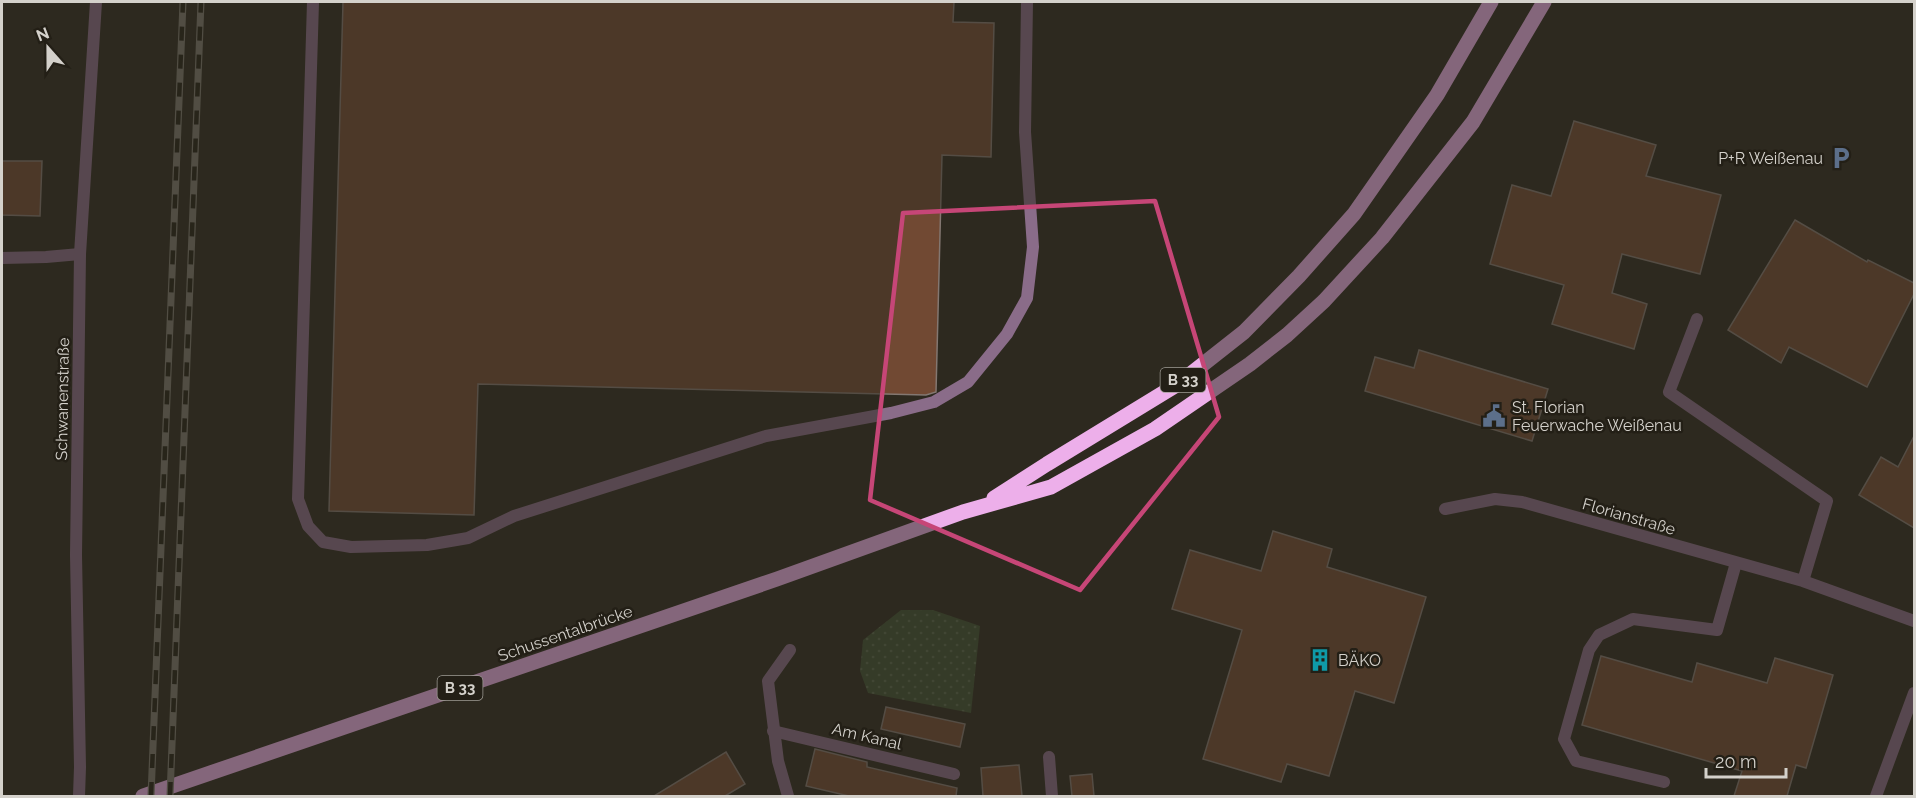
<svg xmlns="http://www.w3.org/2000/svg" width="1916" height="798" viewBox="0 0 1916 798" font-family="Raleway,sans-serif">
  <style>
    .park { fill: url(#park-dots) }
    .building { fill: #714933; stroke: #837771; stroke-width: 1.5 }
    .lines { fill: none; stroke-linecap: round; stroke-linejoin: round }
    .service { stroke: #8a6c89; stroke-width: 12 }
    .minor { stroke: #8a6c89; stroke-width: 12 }
    .primary { stroke: #edafea; stroke-width: 15 }
    .rail-casing { stroke: #7c7970; stroke-width: 7 }
    .rail { stroke: #231f16; stroke-width: 4.5; stroke-dasharray: 14; stroke-linecap: butt }
    .marked { fill: none; stroke: #c64677; stroke-width: 4.5; stroke-linejoin: round }
    .labels { text-anchor: middle; stroke-width: 5; stroke-linejoin: round; paint-order: stroke }
    .shield { fill: #231f16; stroke: #9f9c95; stroke-width: 1.5 }
    .shield-label { font-size: 15px; font-weight: bold; fill: #d4d1cb }
    .poi-label { font-size: 16px; fill: #d4d1cb; stroke: #231f16; text-anchor: start }
    .street-label { font-size: 16px; fill: #d4d1cb; stroke: #231f16 }
  </style>
  <defs>
    <pattern id="park-dots" width="8" height="8" patternUnits="userSpaceOnUse" patternTransform="scale(1.5)"><rect width="8" height="8" fill="#3f5033"/><path d="M2 2h.1M6 6h.1" fill="none" stroke="#5a684f" stroke-width="1.8" stroke-linecap="round"/></pattern>
  </defs>
  <rect width="100%" height="100%" fill="#2d291f"/>
  <!-- park -->
  <path class="park" d="M901,610h32l47,16 -9,87 -103,-20 -8,-22 3,-31z"/>
  <!-- building -->
  <path class="building" d="M343,2h611l-1,20 41,1 -3,134 -49,-2 -6,237 -10,3 -448,-11 -4,131 -145,-4z
    M1574,121l82,24 -10,31 75,19 -21,79 -78,-20 -10,39 35,11 -13,45 -82,-25 12,-39 -74,-21 22,-79 39,11z
    M2,161h40l-2,55 -38,-1z
    M1795,220l72,42 1,-2 46,23v11l-47,93 -78,-40 -8,16 -53,-33z
    M1419,350l129,39 -16,52 -167,-50 10,-34 39,11z
    M1914,436v92l-55,-33 22,-38 17,10z
    M1273,531l59,18 -5,18 99,30 -32,106 -39,-12 -26,85 -42,-12 -6,18 -78,-23 39,-129 -70,-21 18,-59 71,21z
    M1601,656l91,26 5,-19 70,20 8,-25 58,17 -27,93 -10,-3 -9,31h-53l8,-25 -160,-46z
    M886,707l79,17 -5,23 -79,-18z
    M815,749l52,13v5l90,21 -1,8h-107l-43,-10z
    M726,752l19,32 -20,12h-71z
    M1019,765l3,31h-39l-2,-28z
    M1092,774l2,22h-22l-2,-20z"/>
  <g class="lines">
    <!-- service -->
    <path class="service" d="M313,2l-15,497 10,27 15,16 28,5 76,-2 41,-7 46,-22 252,-80 125,-23 43,-11 34,-20 39,-48 20,-36 6,-51 -8,-115 2,-130
      M2,258l44,-1 34,-3
      M773,731l181,43
      M1664,782l-88,-21 -12,-22 25,-89 10,-15 34,-16 84,11 19,-67"/>
    <!-- minor -->
    <path class="minor" d="M1697,319l-28,73 158,109 -24,80
      M1445,509l50,-10 27,3 281,79 111,40
      M1049,757l3,39
      M79,796l1,-29 -4,-212 4,-301 16,-252
      M788,796l-10,-35 -10,-80 22,-31
      M1876,796l38,-103"/>
    <!-- primary -->
    <path class="primary" d="M994,498l53,-34 131,-80 66,-52 55,-56 55,-62 83,-119 54,-93
      M143,796l634,-217 186,-67 88,-25 104,-58 95,-65 37,-29 37,-34 58,-63 91,-116 71,-120"/>
    <!-- rail casing -->
    <g class="rail-casing">
      <path id="rail" d="M151,796l32,-794
        M170,796l31,-794"/>
    </g>
    <!-- rail -->
    <use href="#rail" class="rail"/>
  </g>
  <!-- marked area -->
  <path d="M0 0H1916V798H0ZM1155,201l64,216 -139,173 -210,-90 33,-287z" fill="#2d291f" fill-opacity=".55" fill-rule="evenodd"/>
  <path class="marked" d="M1155,201l64,216 -139,173 -210,-90 33,-287z"/>
  <!-- icons -->
  <defs>
    <g id="parking-bare" transform="scale(1.8)"><path d="M-3.5-5.5H1a3.5 3.5 0 0 1 0 7H-1V5.5H-3.5ZM-1-3.4V-.6H.8a1.4 1.4 0 0 0 0-2.8Z" fill="#5c6f8a" stroke="#231f16" stroke-width="2.5" paint-order="stroke"/></g>
    <g id="civic-bare" transform="scale(1.8)"><path d="M-.6-6.5H3V-4.5H.6V-3L4-1V1h2V6H-6V1h2V-1L-.6-3ZM-1.2 2.5V6h2.4V2.5Z" fill="#5c6f8a" stroke="#231f16" stroke-width="2.5" paint-order="stroke"/></g>
    <g id="building-bare" transform="scale(1.8)"><path d="M-4-6H4V6H1V3H-1V6H-4ZM-2.5-4.3h1.7v1.8h-1.7ZM.8-4.3h1.7v1.8H.8ZM-2.5-1h1.7V.8h-1.7ZM.8-1h1.7V.8H.8Z" fill="#0f9aa8" stroke="#231f16" stroke-width="2.5" paint-order="stroke"/></g>
  </defs>
  <g fill-rule="evenodd">
    <use href="#parking-bare" x="1841" y="158"/>
    <use href="#civic-bare" x="1494" y="416"/>
    <use href="#building-bare" x="1320" y="660"/>
  </g>
  <g class="labels">
    <!-- shield labels -->
    <g class="shield">
      <rect x="1160.5" y="368" width="45" height="24" rx="4.5"/>
      <rect x="437.5" y="676" width="45" height="24" rx="4.5"/>
    </g>
    <g class="shield-label">
      <text x="1183" y="385">B 33</text>
      <text x="460" y="693">B 33</text>
    </g>
    <!-- poi labels -->
    <g class="poi-label">
      <text x="1823" y="164" text-anchor="end">P+R Weißenau</text>
      <text x="1512" y="413">St. Florian<tspan x="1512" dy="18">Feuerwache Weißenau</tspan></text>
      <text x="1338" y="666">BÄKO</text>
    </g>
    <!-- street labels -->
    <g class="street-label">
      <text transform="translate(62 399) rotate(-89)" y="6">Schwanenstraße</text>
      <text transform="translate(1629 516) rotate(16)" y="6">Florianstraße</text>
      <text transform="translate(565 633) rotate(-19)" y="6">Schussentalbrücke</text>
      <text transform="translate(867 736) rotate(13)" y="6">Am Kanal</text>
    </g>
  </g>
  <!-- border -->
  <rect width="1916" height="798" fill="none" stroke="#d4d1cb" stroke-width="6"/>
  <!-- north arrow -->
  <g transform="translate(48 48) rotate(339)" stroke="#231f16" stroke-width="4.5" paint-order="stroke">
  <path d="M0-4.5L10 22L0 15L-10 22Z" fill="#d4d1cb"/>
  <text y="-9" font-size="16" font-weight="bold" text-anchor="middle" fill="#d4d1cb">N</text>
  </g>
  <!-- scale -->
  <path d="M1706 768v9h80v-9" fill="none" stroke="#d4d1cb" stroke-width="3"/>
  <text x="1715" y="768" font-size="18" fill="#d4d1cb" stroke="#231f16" stroke-width="4.5" paint-order="stroke">20 m</text>
</svg>
